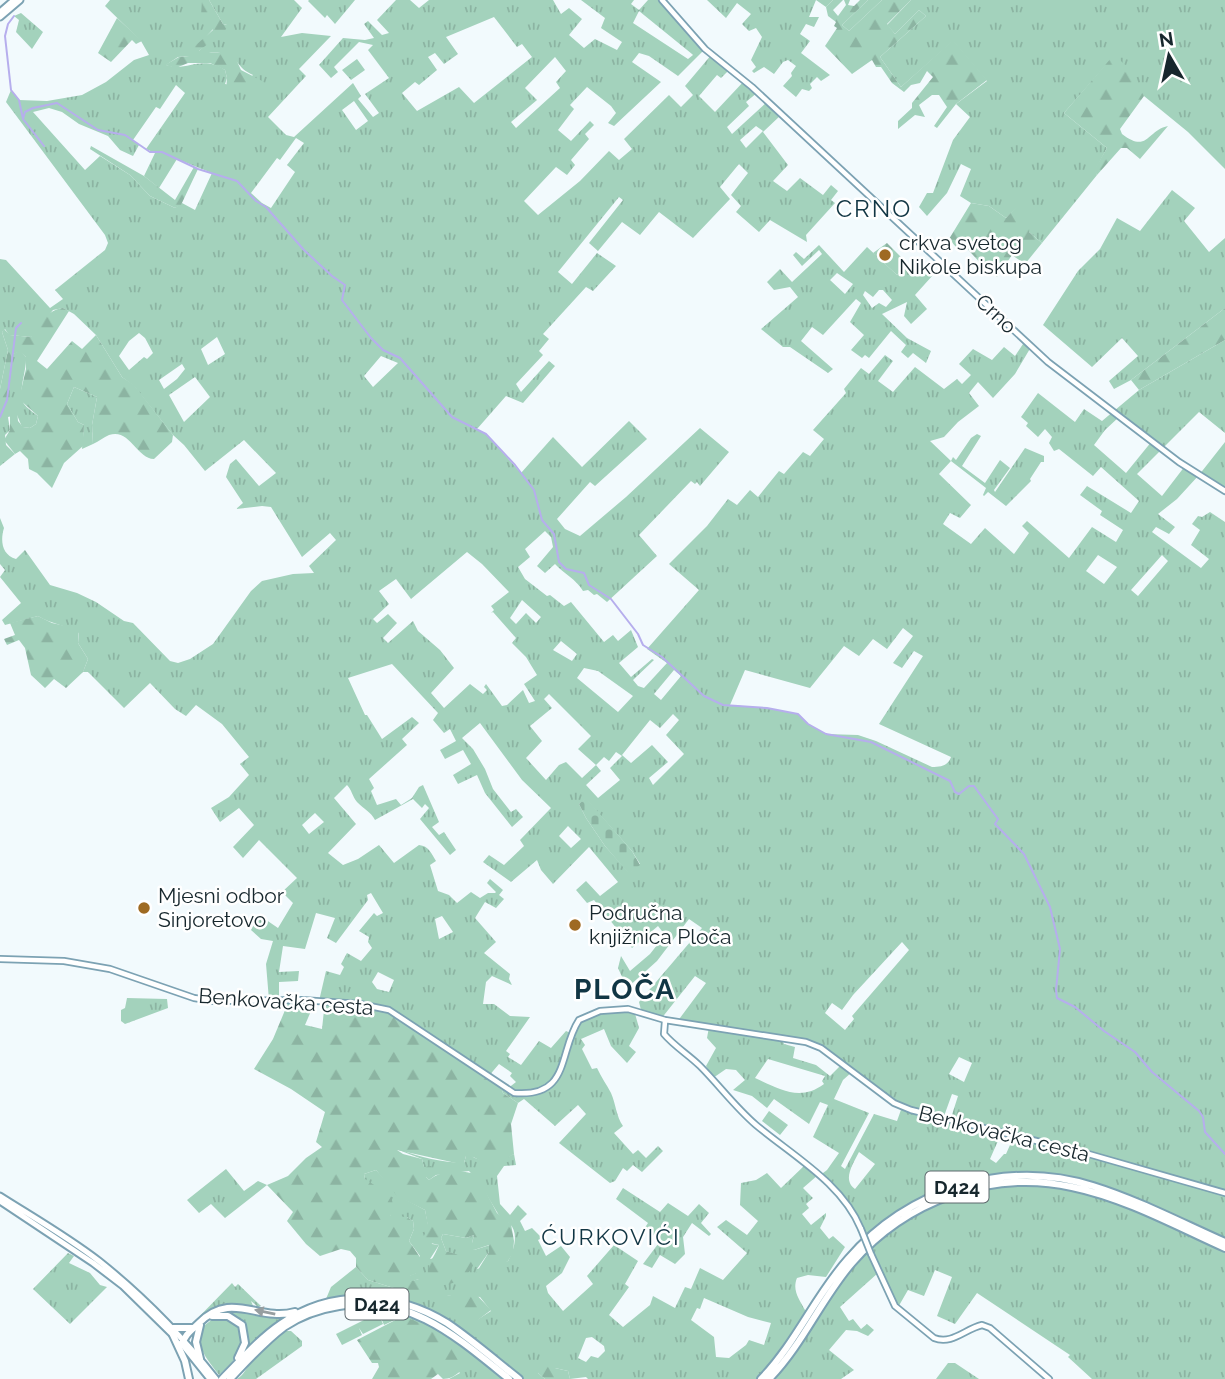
<svg xmlns="http://www.w3.org/2000/svg" width="1225" height="1379" viewBox="0 0 1225 1379" font-family="Raleway,sans-serif">
  <style>
    .grass { fill: url(#grass-tufts); fill-rule: evenodd }
    .forest { fill: url(#forest-firs) }
    .cemetery { fill: url(#cemetery-stones) }
    .pitch { fill: #a3d2bc }
    .lines { fill: none; stroke-linecap: round; stroke-linejoin: round }
    .stream { stroke: #b6aeed; stroke-width: 2 }
    .secondary-casing { stroke: #7ca2b3; stroke-width: 8 }
    .primary-casing { stroke: #7ca2b3; stroke-width: 9 }
    .highway-casing { stroke: #7ca2b3; stroke-width: 10 }
    .secondary { stroke: #fff; stroke-width: 4.5 }
    .primary { stroke: #fff; stroke-width: 5 }
    .highway { stroke: #fff; stroke-width: 6 }
    .secondary-bridge-casing { stroke: #7ca2b3; stroke-width: 8; stroke-linecap: butt }
    .secondary-bridge { stroke: #fff; stroke-width: 4.5 }
    .oneway { fill: #979ea0 }
    .poi-dot { fill: #9e6a22; stroke: #fff; stroke-width: 2.5 }
    .labels { text-anchor: middle; stroke-width: 5; stroke-linejoin: round; paint-order: stroke }
    .shield { fill: #fff; stroke: #5d686c; stroke-width: 2 }
    .shield-label { font-size: 19px; font-weight: bold; fill: #17272d }
    .poi-label { font-size: 21px; fill: #17272d; stroke: #fff; text-anchor: start }
    .street-label { font-size: 21px; fill: #17272d; stroke: #fff }
    .neighbourhood-label { font-size: 23px; letter-spacing: 2px; fill: #113644; stroke: #fff }
    .quarter-label { font-size: 24px; letter-spacing: 2px; fill: #113644; stroke: #fff }
    .district-label { font-size: 28px; font-weight: bold; letter-spacing: 2px; fill: #113644; stroke: #fff }
  </style>
  <defs>
    <pattern id="grass-tufts" width="24" height="20" patternUnits="userSpaceOnUse" patternTransform="scale(1.75)"><rect width="24" height="20" fill="#a3d2bc"/><path d="M3 7l-1-3M5 7V3M7 7l1-3M15 17l-1-3M17 17v-4M19 17l1-3" fill="none" stroke="#8cb4a2"/></pattern>
    <pattern id="forest-firs" width="22" height="20" patternUnits="userSpaceOnUse" patternTransform="scale(1.75)"><rect width="22" height="20" fill="#a3d2bc"/><path d="M5 1l3.5 6h-7zM16 11l3.5 6h-7z" fill="#8cb4a2"/></pattern>
    <pattern id="cemetery-stones" width="16" height="16" patternUnits="userSpaceOnUse" patternTransform="scale(1.75)"><rect width="16" height="16" fill="#a3d2bc"/><path d="M2 7V4a2 2 0 0 1 4 0v3zM10 15v-3a2 2 0 0 1 4 0v3z" fill="#8cb4a2"/></pattern>
  </defs>
  <rect width="100%" height="100%" fill="#f2fafd"/>
  <!-- grass -->
  <path class="grass" d="M110,0h92l11,29 -24,27 -11,1 -12,8c21,7 36,-11 59,5l2,8 -2,6 15,3 13,-12c-9,-4 -11,-7 -17,-14 -10,-11 -24,-8 -37,-7v-3l28,-26 -4,-1 -14,-24h85l8,8 -21,29 21,-4 29,3 -32,33 7,7 -38,41 18,18 8,2 59,-54 8,13 -3,3 15,18 6,-4 -14,-19 24,-16 -21,-28 5,-5 -14,-3 -25,25 4,5 -7,6 -12,-13 24,-27 22,2 9,-2 -10,-14 4,-3 14,14 7,-2 -12,-13 19,-20h14l9,8 10,-8h124l8,14 8,-6 13,11 -13,16 15,13 11,-9 22,11 5,-8 -21,-14 4,-10 -24,-18h53l-3,4 8,6 9,-10h14l43,49 -27,27 -29,-20 -10,-3 -7,9 29,20 -47,44 -6,-3 8,-10 -5,-7 -24,-19 -17,18 4,4 -16,21 13,11 19,-20 4,4 -9,9 4,5 -18,21 4,5 -8,10 -11,-8 -32,34 14,14 42,-34 29,-30 10,9 13,-11 -8,-10 45,-44 12,12 12,-12 -8,-9 27,-32 19,14 -10,10 -4,-3 -18,21 16,16 30,-32 13,12 -12,10 3,4 -22,21 5,7 35,-32 14,13 -18,17 25,33 -15,16 14,10 13,-13 23,17 8,-10 7,6 -7,9 4,3 -29,32 1,7 -37,-22 -11,12 -23,-20 5,-6 -10,-11 17,-22 -9,-9 -19,23 10,12 -37,39 -34,-26 -19,23 -18,-13 -24,29 -9,-8 34,-43 -4,-3 -61,75 14,12 25,-31 19,13 -23,25 -7,-4 -43,47 6,5 -10,12 4,4 -27,29 5,8 28,-31 6,5 -32,37 -17,-7 -29,33 9,5 35,39 32,-36 29,30 47,-46 18,18 -52,47 -5,-4 -33,37 8,10 15,7 46,-39 74,-69 29,24 -29,34 -3,-4 -2,2 -4,-3 -52,54 18,21 -50,46 -10,-8 -3,1 -6,-5 -5,1c-7,-12 -19,-17 -28,-27l-10,9 -8,-7 16,-19 -2,-10 -6,-6 -20,18 5,8 -12,10 7,12 22,17 3,-1 14,11 7,-4 33,40 9,-7 5,6 13,-11 7,17 -19,16 12,14 21,-18 2,1 -21,20 5,6 6,2 23,-25 -20,-14 52,-59 -30,-26 38,-38 21,-27 9,6 13,-15 8,7 21,-26 5,3 19,-22 7,4 14,-17 -11,-9 33,-37 -2,-4 17,-21 8,6 16,-19 8,6 -15,20 15,11 22,-25 29,22 13,-10 5,5 9,-9 -12,-11 14,-15 19,11 12,-13 11,9 10,-15 6,6 -16,27 -22,24 -15,-16 -9,11 10,13 -21,16 -14,15 -14,4 21,20 2,-4 3,3 15,-22 6,-4 4,2 -19,30 23,17 15,-23 10,8 -16,22 1,2 30,-44 19,8v6h-3l-11,17 1,2 -25,25 -18,-14 -4,4 -1,-1 3,-7 -35,-27 -12,13 32,31 -11,13 -10,-5 -7,11 28,20 14,-16 29,26 15,-21 -7,-7 5,-5 42,37 23,-31 24,15 7,-12 -23,-15 2,-4 -22,-16 7,-9 44,27 8,-12 -38,-34 -8,9 -34,-27 -5,2 -5,-8 3,-6 -7,-8 -7,8 -12,-11 2,-3 -7,-6 17,-24 37,29 9,-13 18,12 37,-31 86,-50v93l-26,-21 -62,62 25,22 23,-30 14,9 26,-33v49l-26,-16 -22,24 -19,15 17,13 -6,7 -13,-7 -4,5 49,36 8,-9 -18,-14 9,-15 -8,-6 6,-8 4,1 8,-5 15,10v857h-133l-24,-22 2,-2 -93,-62 -22,31 -18,-8 15,-39 -17,-7 -11,26 -16,-6 -11,19 -19,-36 -38,34 9,14 4,-2 8,10 6,-5 7,6 -6,6 -11,-5 -11,-1 -17,20 25,20 -13,9h-253l-2,-2 -16,2 -2,-8 -13,-3 -17,5 7,6h-96l11,-6 -57,-57 -19,9 -10,-24 -51,5 8,-19 25,-20 12,13 42,13 9,-14 -12,4 2,-7 7,-3 4,-17 -11,-15 5,-12 -1,-8 -6,-4h-16l-11,-27 -15,-10 -1,-6 12,-4 25,27 24,13 7,34 7,1 -9,14 24,-5 -8,-3 -5,-13 2,-4 23,4 8,-3 -2,8 2,7 16,-5 -1,7 -12,17 31,-8c6,-10 11,-28 2,-37 -5,-4 -10,-6 -13,-12 -10,-16 -14,-26 -28,-41l-33,4 -7,5 -3,-3 -4,-18 -26,-10h4c19,9 43,13 64,14l2,-7c12,0 1,-1 12,3 11,4 26,0 36,-5l2,11 -12,1 -7,10 3,28 10,11 8,-10 9,9 -7,7 5,10 7,-3 10,10 -4,2 8,16 15,-10 9,11 -8,16 -16,13 2,7 15,18 30,-27 -6,-8 27,-31 24,16 -13,23 4,3 -20,28 14,12 27,-22 3,-9 22,12 10,-21 6,2 9,-21 23,12 24,-27 -30,-26 9,-7 21,15 11,-14 -18,-16 1,-22 15,-3 11,-7 14,15 24,-23 13,10 -15,13 10,10 -7,6 3,4 -7,6 9,11 15,-12v3l-6,12 9,11 4,-3 12,11 -19,30 -18,-2 -11,3c-5,12 2,21 8,32l8,3 23,-34 31,-36 -16,-36 -32,-31 8,-6 12,-17 -26,-16 15,-32 -8,-3 -11,22 -35,-25 -7,9 -15,-12 -19,-6 12,-10 -9,-10 -10,-1 -13,9 -7,-12 10,-18 -9,-10 2,-11 -32,-5 29,-39 -11,-7 -34,43 -20,-9 -2,-8 63,-74 -13,-9 -32,42 -30,27 -9,-20 3,-12 9,15 20,-17 15,-19 -7,-9 -26,22 -38,-48 -7,3 -11,-13 10,-9 14,15 18,-14 -29,-35 -36,37 -12,-14 -4,-10 -26,22 -28,-20 6,-7 15,10 20,-19 -4,-6 31,-32 -29,-28 -42,-57 -18,15 11,11 12,20 8,20 18,23 5,-3 7,8 -11,10 -27,-34 -8,-18 -19,9 -5,-9 18,-11 -8,-14 -18,9 -5,-9 16,-9 -6,-12 -6,4 -11,-13 5,-7 -46,-49 -44,14 17,37h2l15,24 30,-22 7,6 -17,16 5,6 -38,34 5,9 -3,3 6,14 19,-6 5,6 11,-7 7,-11 4,-2 16,37 -7,5 7,8 5,-3 12,18 -6,5 -30,-36 9,-11 -4,-4 -3,4 -9,-9 -38,21c-4,-8 -11,-11 -18,-18 -5,-6 -5,-12 -10,-17l-13,13 22,26 -28,29 15,12 15,-6 21,-14 15,18 25,-18c10,1 12,8 17,16l-6,4 8,26 11,4 8,8 14,-11 9,6 8,-5h7l1,-1 -9,-9 3,-4 13,11 -4,5 5,4 -8,9 -11,-6 -10,16 21,24 -12,11 26,21 -1,5 3,6 -20,-9 -6,6 -3,22h11l16,12 20,1 -24,34 4,3 -2,3 13,8 18,-24 12,7 15,-17 7,3c7,-27 39,-22 61,-24l5,18 -10,18 7,6 -9,11 -16,-17 -7,-17 -23,10 4,6 -3,4 10,20 5,-1c4,9 10,17 14,25 5,11 5,23 12,33l-9,7 19,21 5,-4 8,8 12,-12 5,5 -21,21 -9,-7 -6,6 -4,-3 -8,13 -5,2 -51,-40 27,-29 -8,-9 -23,21 -31,-27 -6,4 -15,-10 -3,-8 7,4 9,-7 -6,-6 2,-3 -13,-9 -11,13 -169,-76 7,-30 14,4 4,-8 -3,-3 6,-11 14,8 11,-13 -4,-6 1,-5 -10,-6 15,-18 3,3 6,-3 -12,-20 -4,2 1,5 -32,43 -9,-5 8,-20 -19,-5 -11,36 -22,-3 -4,26 20,-1 -1,10 -19,1v17l-10,1 -3,-36 7,-23 -12,-2 -10,-9 8,-15 19,13 15,-25 -11,-11 15,-14 -38,-38 -16,18 -10,-11 21,-22 -15,-17 -19,14 -9,-14 18,-11 20,-22 -9,-11 9,-7 -27,-33 -26,-19 -10,11 -11,-7 -25,-26 -26,25 -36,-36h-5l5,-13 -10,-16 1,-10c-13,-8 -28,-9 -41,-17l-33,9 -3,-5 19,-17 -21,-26 5,-7 -5,-6v-46l4,10c-4,13 -2,27 12,31l9,-9 25,35 27,8 19,9 28,19 9,2 37,38 8,2 12,-4 23,-15 38,-53 11,-10 31,-7 21,-1 -5,-7 27,-26 -6,-7 -28,24 -31,-50 -9,-1 -26,3 7,-6 -17,-26 4,-13 6,-5 23,27 17,-13 -32,-33 -39,31 -21,-26 -11,-10 -39,-49 -12,-9 -26,-42 -22,-21 -11,-6 -10,2 -22,27 -22,-2 -4,-6 -3,3 6,18 -8,39v-130l6,1 44,48 13,-9 -8,-9 50,-40 3,-7 -3,-8 -99,-133 5,-12 8,10 28,1 35,-6 24,-13 28,-22 15,-5 -8,-14 -36,-35zM639,11l53,43 1,1 -5,4 -55,-36zM494,17l23,30 5,-3 10,13 -58,46 -15,-16 -42,24 -15,-18 13,-11 4,3 18,-15 -9,-13 7,-4 9,11 14,-10 -12,-17zM555,57l11,14 -10,11 4,6 -44,40 -5,-6 26,-22 -12,-12zM176,85l9,8 -39,56 9,4 -11,23 15,12 18,-29 35,14 -17,37 -13,-7 -7,5 -25,-12 -20,-21 -30,-19 -15,14 -52,-58 16,-4 13,4 17,12 29,12 12,14 13,6 6,-11 -6,-5 23,-33 4,2zM354,101l14,20 -12,9 -14,-20zM756,126l7,5 -17,17 -6,-8zM296,138l8,5 -17,22 8,7 -24,36 -9,-5 -11,-10 26,-35 3,2zM139,333l6,5 8,15 -6,6 -3,-2 -15,13 -10,-14 10,-15zM217,337l8,17 -17,11 -7,-16zM381,356l17,7 -25,24 -9,-11zM182,364l3,5 -8,10 -13,10 -5,-9zM195,377l15,20 -26,25 -15,-27zM1119,417l33,24 -26,32 -32,-28 11,-15zM467,552l15,12 27,28 -18,14 3,4 -3,3 2,-1 23,26 -4,5 14,14 11,18 -13,9 11,17 -6,2 -6,-13 -16,15 -5,1 -16,-22 -2,3 3,3 -4,4 -13,-10 -26,24 -13,-15 23,-25 -14,-18 -22,-19 -5,-10 -25,22 -5,-5 14,-15 -9,-9 -11,9 -4,-4 16,-15 -10,-13 17,-12 15,20zM1098,555l19,12 -13,17 -18,-13zM1162,555l6,6 -30,35 -7,-6zM522,600l19,17 -5,6 -10,-10 -10,11 -6,-6zM903,628l10,8 -20,27 9,5 12,-17 9,5 -44,68 72,33c-3,9 -11,10 -19,10l-56,-26 -18,-6 -32,-1 -18,-10 -10,-10 -31,-6 -37,-3 15,-35 65,18 34,-42 15,10 14,-17 14,10zM561,641l16,13 -5,7 -19,-11zM584,668l14,3 35,25 -15,16 -41,-34zM674,670l7,6 -20,24 -7,-6zM549,694l42,42 -13,13 18,16 -14,13 -16,-16 -7,3 -13,15 -20,-22 16,-17 -12,-15 22,-18 -8,-9zM673,714l6,6 -13,15 18,19 -31,31 -4,-7 19,-16 -16,-17 -21,18 -9,-8 28,-35 10,8zM616,752l6,4 -12,12 10,12 -22,18 -12,-13 15,-14 -5,-6 8,-8 5,4zM586,799l46,52 8,13 -11,9 -24,-27 -19,-28 -7,-14zM315,813l9,9 -15,12 -7,-9zM568,826l13,13 -10,9 -12,-12zM442,916l11,16 -14,7 -4,-20zM902,942l7,8 -57,66 2,3 -9,11 -20,-17 7,-10 10,7 11,-15zM378,972l16,8 -5,12 -12,-3 -5,-7zM781,1037l40,11 21,16 -12,12 -14,-11 -23,-7 2,-11 -11,-3zM959,1057l13,6 -8,19 -15,-8zM768,1059l57,17 -3,5 2,3c-24,18 -45,5 -69,-6zM852,1072l50,35 -5,14 -23,-7 -29,55 -4,-3 28,-53 -35,-14 9,-19zM952,1094l6,2 -8,25 -7,-2zM1001,1134l13,2 -8,18h-2l-8,9 -6,-4zM859,1152l16,12 -20,25c-13,-9 -2,-25 4,-37zM455,1295l25,2 11,14 -14,9 -30,-24zM704,1298l44,19 23,6 -7,22 -15,-5 -3,5 -17,13 -13,-1 -2,-20 -23,-17 6,-12 3,1zM592,1337l12,9 1,5 -7,7 -7,-2 -5,6 -8,-4 8,-20z
    M309,0h46l-20,24 -8,-9 -2,3 -17,-17z
    M707,0h126l-7,7 -10,-7 -7,17h10l-5,10 -8,-3 -6,10 10,7 -9,12 29,22 -9,6 -4,-4 -7,7 2,4 -3,3 -7,-2 -6,8 -13,-11 9,-10 -1,-3 5,-7 -8,-6 -5,2 -9,12 -10,-7 -10,6 -2,-2 4,-4 -5,-7 11,-23 -6,-9 -7,3 -7,-7 9,-10 -14,-11 -11,15z
    M868,0h14l-33,31 -7,-6z
    M911,0h314v169l-37,-37 -82,-67 -42,48 43,35 -12,22 2,5 -55,68 -13,-11 -10,-27 -13,13 -17,-12 -18,-3 -11,-7 11,-27 -10,-5 -14,29 -20,23 -8,-9 8,-14h6l20,-53 17,-23 -14,-13 31,-23 -34,-40 -52,46 -21,-30 46,-41 -7,-6 -24,24 -8,-9z
    M21,13l22,19 -11,17 -16,-17 3,-12 -5,-4z
    M357,59l8,11 -14,10 -9,-10z
    M1172,190l23,18 -11,13 25,31 16,-14v70l-94,72 -17,9 -5,-8 29,-25 -16,-18 -30,29 -49,-42 35,-54 22,-22 17,-31 23,13z
    M819,245l25,27 23,-25 30,28 11,-11 10,10 15,1 -18,20 12,14 -16,15 -7,-8 3,-14 -25,12 25,24 24,13 -5,12 -13,-10 -5,5 -7,-6 5,-7 -15,-14 -22,27 -4,-3 -3,3 -11,-8 13,-15 -14,-13 11,-19 -5,-4 -33,36 -11,-8 -11,14 32,28 -5,4 -38,-26h-7l-22,-18 37,-32 -8,-10 -16,3 -7,-8 13,-13 12,13 30,-28 -3,-4 -17,16 -9,-11 3,-3 8,7zM837,273l16,11 -8,10 -15,-14zM879,290h4l9,10 -6,7 -7,-4 -7,5 -9,-13 2,-4 8,6z
    M20,351l6,6c1,14 -9,35 -2,47 3,4 10,9 14,12l-2,8 -6,4 -8,-1 -5,-12 -9,2 2,13 -5,5 1,10 9,9 -15,12v-49l7,-17 5,-46z
    M74,387l23,10 -5,28 1,19 -11,5 2,-24 -6,-3 -11,-18z
    M127,998l40,1 1,9 -43,16 -4,-3v-11l4,-2z
    M226,1169l18,22 14,-10 9,4 -42,33 -14,-14 -12,9 -12,-13z
    M623,1188l37,24 8,-9 20,13 11,-12 10,9 -8,10 10,11 -2,2 -17,-13 -9,14 2,17 -10,10 -15,-9 -8,13 -9,-4 18,-24 -17,-11 4,-6 -32,-24z
    M68,1253l6,3 -5,7 21,10 10,12 7,2 -37,37 -37,-35z
    M232,1283l3,4 3,-3 23,22h-2l4,4 -6,-1 1,-2 -7,-6 3,7c-27,-10 -43,0 -63,17z
    M229,1309c21,2 40,10 60,7l-19,12 -23,22c3,-20 -6,-35 -26,-37z
    M214,1318c20,1 39,15 24,36 -5,8 -12,14 -19,21 -12,-16 -23,-27 -18,-47z
    M285,1331h6l11,10v5l-46,33h-19c7,-4 9,-11 14,-17 9,-12 22,-22 34,-31z
    M948,1363h7l24,16h-43z"/>
  <!-- forest -->
  <path class="forest" d="M202,0h7l14,24 7,2 -31,25v2h34l8,17 23,12 -14,11 -9,-6 -3,5 -8,3 -4,-3 1,-14 -2,-8 -15,-7h-22l-12,5 -11,-3 14,-8 10,-1 -1,-4 25,-22 -12,-14z
    M833,0h10l-10,10 5,6 8,-11 -2,-5h6l-2,5 6,1 6,-6h8l-26,25 7,6 33,-31h29l-24,24 8,10 24,-24 7,6 -46,41 21,30 52,-47 34,40 -31,24 -19,24 -3,-2 13,-19 -8,-12h-7l-13,10 6,12 -10,-2 -17,14v-8l14,-13v-5l21,-26 -6,-6 -7,12 -9,2 -7,7 -12,-9 -11,-16h-5l-4,-7 -20,14 -27,-28 12,-18 -3,-2 2,-4 -8,-6 -2,-9z
    M117,18l25,23 -6,3 -4,-4 -21,22 -13,-9z
    M1112,57h5l10,10 17,29 -24,33 2,5c26,20 25,-4 46,-8l-28,33 -13,-11h-6l-24,27 -3,-5 13,-22 -43,-35z
    M91,146l53,30 31,24 19,-33 4,2 -17,36 -6,3 -25,-12 -20,-21 -40,-26z
    M971,203l18,3 17,12 13,-14 13,12 -3,16 13,11 -17,21 -13,-9 -15,22 -14,-11 -21,-23 -6,4 -7,-8z
    M63,308l6,3 -32,50 10,8 25,-28 10,8 14,-14 26,42 12,8 39,50 -1,7 -18,17c-18,-1 -24,-31 -45,-24 -5,2 -11,7 -16,9l-1,-19 5,-28 -23,-10 -7,17 11,18 6,3 -1,21 -19,17 -12,25 -15,-15 -8,-4 -1,-10 -8,-8 -5,3 -11,-14 6,-10v-20l3,-2 4,2 1,11 5,6 7,1 6,-4 2,-8 -19,-17 7,-30v-12l-6,-5 -8,2 -5,46 -7,17v-28l8,-39 -6,-18 2,-3 6,6 21,2c3,-12 19,-28 32,-29z
    M1225,308v32l-86,50 -8,-10z
    M38,616l14,7 27,6 -1,14 10,16 -5,13 -17,16 -12,-9 -9,9 -14,-13 -6,-27 -6,-8 -12,5 -3,-6 11,-4 -5,-12z
    M325,1001l64,9 111,75 3,8 15,10 -7,21 3,30c-9,5 -19,11 -30,8 -7,-2 -9,-6 -18,-6l-2,7h-8l-59,-13 6,4 19,5 2,8 7,-1 2,4 -7,7 3,3c13,-10 32,-11 48,-5l20,38 14,11 3,17 -1,12 -5,8 -20,12 -15,5 16,-26v-7l-15,5 -3,-3 3,-12 -8,3 -23,-4 -2,4 5,13 25,8 3,4c-5,15 -23,24 -39,22 -13,-19 -3,-22 4,-40l-13,-3 -3,-4 5,-11 -3,-17 -28,-14 -21,-26 -12,4 1,5 26,17 3,13 -4,5 1,2 16,1 6,4 1,8 -5,12 15,22 -2,8 -12,5 -2,6 11,-3 7,2 3,5 -1,7h-18l-42,-13 -12,-13v-9l-6,-7 -9,-2 -21,7 -14,-12 -19,-23 6,-9 -26,-27 21,-9 18,-18 16,-11 -6,-5 9,-30 -34,-23 -37,-20 19,-30 15,-36 26,1 -9,21 17,4z
    M472,1290l19,20 -17,13 -27,-16 -6,-7 6,-4z
    M403,1316l31,13 37,30c-8,9 -15,20 -28,20l-5,-5 -7,5h-59l7,-12 -1,-4h-6l-15,-23z
    M542,1365l26,6 2,8h-25l-7,-6z"/>
  <!-- cemetery -->
  <path class="cemetery" d="M887,243l21,21 -11,11 -24,-22z
    M586,798l46,53 8,14 -11,9 -24,-28 -19,-28 -7,-14z"/>
  <!-- pitch -->
  <path class="pitch" d="M1039,0h42l-21,21z
    M769,1111l19,14 -8,10 -18,-14z
    M378,1313l5,11 -20,10 -4,-6 3,7 -20,10 -6,-11z"/>
  <g class="lines">
    <!-- stream -->
    <path class="stream" d="M14,16l-6,8 -3,12 6,54 8,10 4,19 21,27
      M23,119l2,-7 8,-4 24,-5 41,27 27,5 25,17h12l36,17 39,12 19,20 10,6 38,43 28,26 13,9 -3,15 29,38 12,12 17,8 52,59 34,17 29,31 19,25 8,30 12,14 5,28 7,7 18,4 5,12 22,14 27,35 5,11 19,12 42,39 19,9 44,3 31,6 10,10 18,10 45,8 79,39 5,11 4,2 10,-8h5l21,29 3,4 -3,5 29,30 26,53 10,42 -4,41 1,8 18,9 29,24 31,21 17,20 47,39 4,6 2,15 20,22
      M0,417l7,-17 9,-72 5,-5"/>
    <!-- secondary casing -->
    <g class="secondary-casing">
      <path id="secondary" d="M662,0l43,49 47,38 296,275 131,100 46,29
        M0,959l64,2 46,8 84,29 19,3 89,-1 58,4 29,6 125,83c57,5 44,-41 65,-73l21,-9 28,-2 37,11 141,22 15,6 73,55 17,7 174,43 140,40
        M665,1021l-1,13c10,12 25,21 36,32 19,19 35,41 56,59 37,31 86,58 105,104
        M871,1254l24,52 39,32c18,7 31,-9 48,-13l8,3 59,51"/>
    </g>
    <!-- primary casing -->
    <g class="primary-casing">
      <path id="primary" d="M0,12l14,-12
        M0,17l20,-17
        M0,1196c33,21 68,41 99,65 44,35 82,74 117,118
        M0,1201l93,62 30,23 51,50
        M181,1343l29,36"/>
    </g>
    <!-- highway casing -->
    <g class="highway-casing">
      <path id="highway" d="M212,1316h16l14,9 3,18 -7,15
        M173,1328h19
        M173,1335l12,26 4,18
        M182,1345c2,-10 10,-15 17,-22 33,-33 59,-1 96,-11
        M200,1359l-4,-17 4,-17
        M222,1379c19,-19 37,-40 59,-55 50,-35 115,-33 166,-1 25,17 48,37 72,56
        M230,1379c17,-18 34,-37 54,-52 16,-11 36,-18 55,-21 70,-13 119,32 170,73
        M761,1379c35,-36 54,-83 87,-120 60,-69 156,-101 245,-73 45,14 89,37 132,56
        M769,1379c34,-35 52,-80 83,-116 54,-62 139,-94 220,-76 53,11 104,39 153,61"/>
    </g>
    <!-- secondary -->
    <use href="#secondary" class="secondary"/>
    <!-- primary -->
    <use href="#primary" class="primary"/>
    <!-- highway -->
    <use href="#highway" class="highway"/>
    <!-- secondary-bridge casing -->
    <g class="secondary-bridge-casing">
      <path id="secondary-bridge" d="M861,1229l10,25"/>
    </g>
    <!-- secondary-bridge -->
    <use href="#secondary-bridge" class="secondary-bridge"/>
  </g>
  <!-- one-way arrows -->
  <defs><path id="oneway-solid" d="M-6-.8H1V-3.2L6.5 0L1 3.2V.8H-6Z" transform="scale(1.75)"/></defs>
  <use class="oneway" href="#oneway-solid" transform="translate(265 1312) rotate(-168)"/>
  <!-- markers -->
  <g class="poi-dot">
    <circle cx="885" cy="255" r="7"/>
    <circle cx="144" cy="908" r="7"/>
    <circle cx="575" cy="925" r="7"/>
  </g>
  <g class="labels">
    <!-- shield labels -->
    <g class="shield">
      <rect x="925.5" y="1171.5" width="63" height="31" rx="5"/>
      <rect x="345.5" y="1288.5" width="63" height="31" rx="5"/>
    </g>
    <g class="shield-label">
      <text x="957" y="1194">D424</text>
      <text x="377" y="1311">D424</text>
    </g>
    <!-- poi labels -->
    <g class="poi-label">
      <text x="899" y="250">crkva svetog<tspan x="899" dy="24">Nikole biskupa</tspan></text>
      <text x="158" y="903">Mjesni odbor<tspan x="158" dy="24">Sinjoretovo</tspan></text>
      <text x="589" y="920">Područna<tspan x="589" dy="24">knjižnica Ploča</tspan></text>
    </g>
    <!-- street labels -->
    <g class="street-label">
      <text transform="translate(996 314) rotate(43)" y="7">Crno</text>
      <text transform="translate(286 1002) rotate(4)" y="7">Benkovačka cesta</text>
      <text transform="translate(1004 1134) rotate(14)" y="7">Benkovačka cesta</text>
    </g>
    <!-- neighbourhood labels -->
    <g class="neighbourhood-label">
      <text x="611" y="1245">ĆURKOVIĆI</text>
    </g>
    <!-- quarter labels -->
    <g class="quarter-label">
      <text x="874" y="217">CRNO</text>
    </g>
    <!-- district labels -->
    <g class="district-label">
      <text x="625" y="999">PLOČA</text>
    </g>
  </g>
  <!-- north arrow -->
  <g transform="translate(1169 56) rotate(351)" stroke="#ffffff" stroke-width="5" paint-order="stroke">
  <path d="M0-5L12 26L0 18L-12 26Z" fill="#17272d"/>
  <text y="-10" font-size="19" font-weight="bold" text-anchor="middle" fill="#17272d">N</text>
  </g>
</svg>
